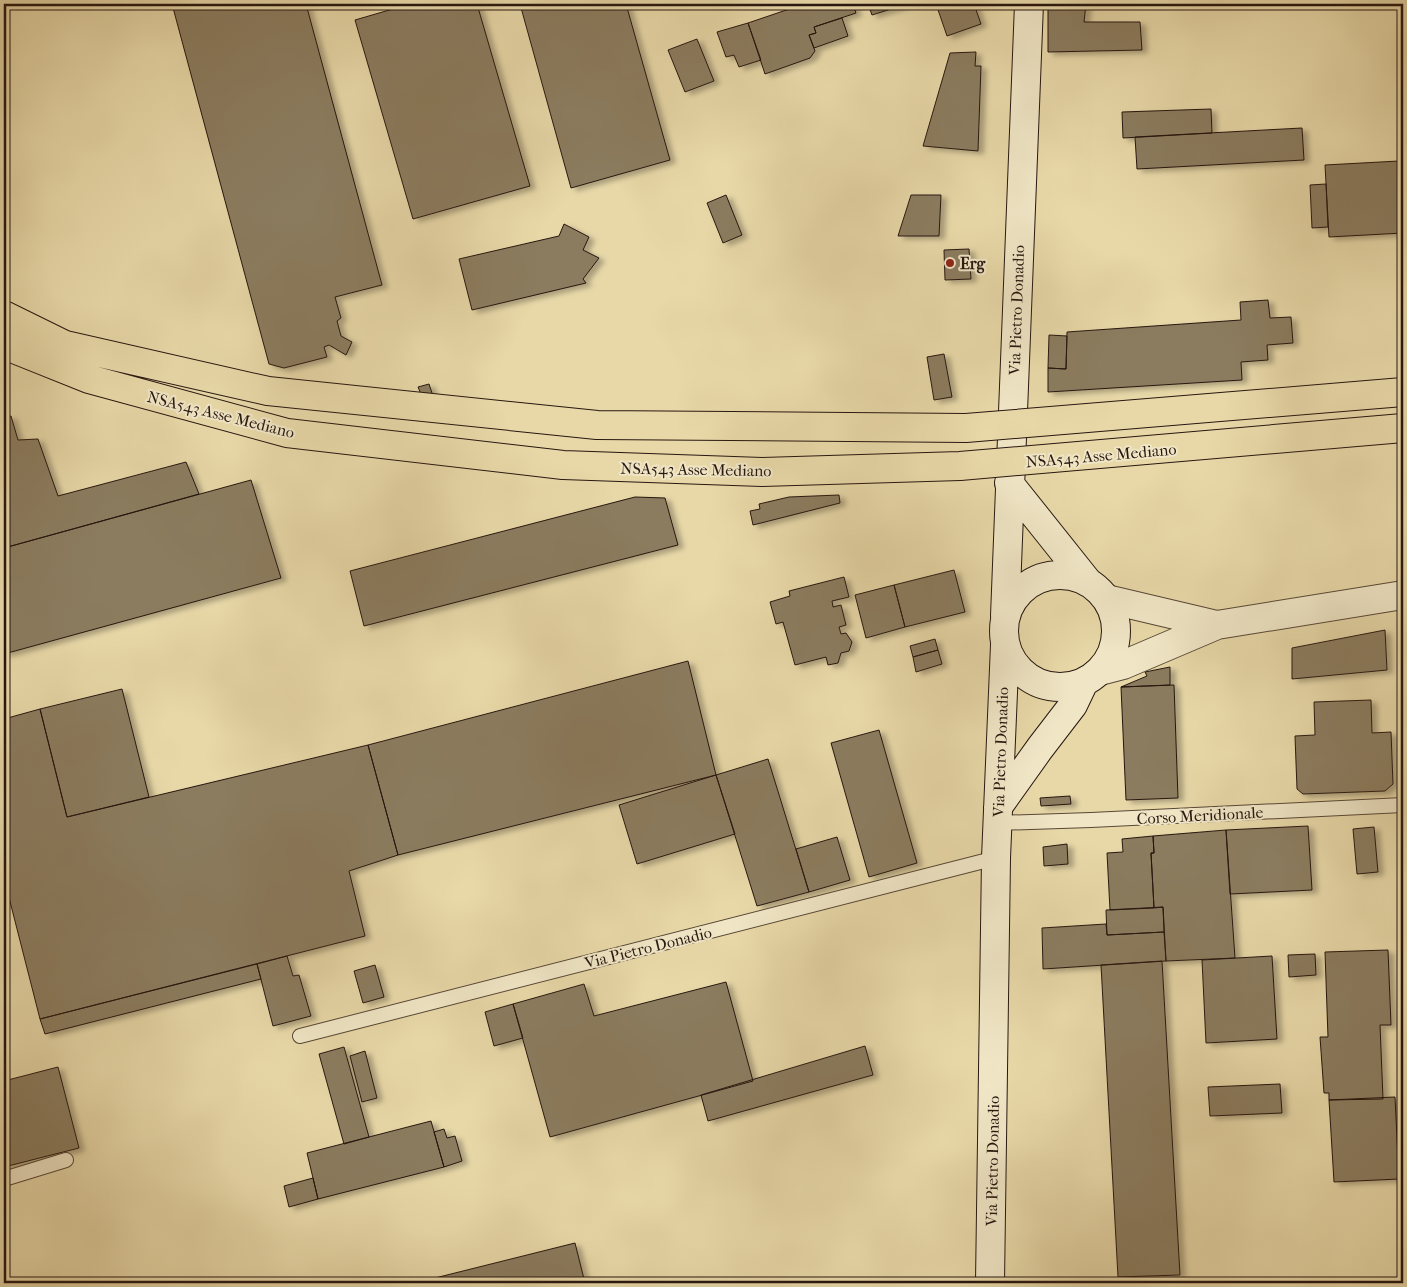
<svg xmlns="http://www.w3.org/2000/svg" width="1407" height="1287" viewBox="0 0 1407 1287" font-family="'IM FELL French Canon',serif">
  <style>
    .building { fill: #8b7b5f; stroke: #271710; filter: url(#shadow) }
    .lines { fill: none; stroke-linecap: round; stroke-linejoin: round }
    .service-casing { stroke: #574736; stroke-width: 16 }
    .tertiary-casing { stroke: #574736; stroke-width: 30 }
    .secondary-casing { stroke: #271710; stroke-width: 30 }
    .service { stroke: #f0e6c6; stroke-width: 14 }
    .tertiary { stroke: #f0e6c6; stroke-width: 28 }
    .secondary { stroke: #f0e6c6; stroke-width: 28 }
    .trunk-bridge-casing { stroke: #271710; stroke-width: 30; stroke-linecap: butt }
    .trunk-bridge { stroke: #e8d8a8; stroke-width: 28 }
    .poi-dot { fill: #8f2418; stroke: #f0e6c6; stroke-width: 2 }
    .labels { text-anchor: middle; stroke-width: 4; stroke-linejoin: round; paint-order: stroke }
    .poi-label { font-size: 16px; font-weight: bold; fill: #271710; stroke: #f0e6c6; text-anchor: start }
    .street-label { font-size: 16px; fill: #271710; stroke: #f0e6c6 }
  </style>
  <defs>
    <filter id="shadow"><feDropShadow dx="5.5" dy="3" stdDeviation="2.5" flood-color="#0004"/></filter>
  </defs>
  <rect width="100%" height="100%" fill="#e8d8a8"/>
  <filter id="stains"><feTurbulence type="fractalNoise" baseFrequency=".004" numOctaves="4"/><feColorMatrix values="0 0 0 0 .2 0 0 0 0 .09 0 0 0 0 .02 0 0 0 .5 -.17"/></filter>
  <radialGradient id="worn" r=".72"><stop offset=".6" stop-color="#630" stop-opacity="0"/><stop offset="1" stop-color="#630" stop-opacity=".3"/></radialGradient>
  <!-- building -->
  <path class="building" d="M172,4h134l76,281 -47,12 6,21 -4,3 4,15 11,6 -6,13 -17,-10 -5,2 3,10 -43,11 -15,-4z
    M410,4h67l53,182 -117,33 -58,-199z
    M520,4h90l1,5 15,-5 44,156 -99,28z
    M804,4h52h-3l3,9 -42,14 2,6 -7,2 6,16 -5,7 -45,16 -17,-51z
    M868,4h39l-35,11z
    M936,4h38l7,20 -34,12z
    M1048,4h38l-2,18h56l2,28 -94,2z
    M842,18l6,18 -34,12 -5,-13 7,-2 -2,-6z
    M748,23l13,37 -22,7 -5,-12 -8,2 -9,-25z
    M697,39l17,42 -29,11 -17,-42z
    M976,52l-1,14h6l-3,85 -55,-5 27,-93z
    M1211,109l1,24 -89,5 -1,-26z
    M1302,128l2,32 -167,9 -2,-32z
    M1399,161l4,72 -74,4 -4,-72z
    M1326,184l2,43 -16,1 -2,-43z
    M726,195l16,40 -19,8 -16,-40z
    M911,195h30l-2,41h-41z
    M564,224l25,13 -6,13 16,8 -16,21 3,4 -114,27 -13,-51 100,-23z
    M969,249l2,30 -26,1 -1,-30z
    M1268,300l2,18 21,-1 2,26 -26,2 1,15 -27,2 1,18 -194,12v-24l18,1 1,-37 174,-12 -1,-18z
    M1049,335l18,1 -1,33 -18,-1z
    M944,354l8,43 -18,3 -7,-43z
    M429,384l4,12 -10,3 -5,-12z
    M11,416l7,24 20,-1 20,57 128,-34 13,32 -195,54v-131z
    M251,480l30,98 -277,76v-106z
    M839,495l1,8 -87,22 -3,-14 10,-2 -1,-5 30,-7z
    M635,497l30,1 13,47 -314,81 -14,-55z
    M954,570l11,42 -60,15 -11,-42z
    M844,577l5,20 -17,4 1,6 8,-2 5,20 -7,2 2,7 5,-1 6,9 -3,9 -8,2 -3,10 -10,2 -2,-8 -31,8 -12,-43 -7,2 -6,-22 20,-6 -1,-5z
    M894,585l11,42 -39,11 -11,-43z
    M1385,630l2,40 -95,9v-31z
    M935,639l3,11 -25,7 -3,-11z
    M938,650l4,14 -26,8 -3,-15z
    M688,661l28,114 -318,80 -30,-110z
    M1170,667v18l-49,2 26,-11 -2,-4z
    M1174,685l4,113 -52,2 -5,-113z
    M122,689l27,108 -82,20 -27,-108z
    M1371,700l1,33 19,-1 2,52 -8,7 -82,3 -6,-5 -2,-53 20,-1 -1,-33z
    M40,709l27,108 301,-72 30,110 -49,16 16,65 -325,83 -36,-141v-159z
    M879,730l38,133 -48,14 -38,-134z
    M768,759l41,133 -52,14 -41,-131z
    M716,775l19,59 -98,30 -18,-59z
    M1070,796l1,8 -30,2 -1,-8z
    M1308,826l4,64 -82,4 -4,-64z
    M1374,827l4,45 -21,2 -4,-45z
    M1226,830l9,128 -69,3 -3,-54 -9,1 -3,-55h3l-1,-17z
    M1153,836l1,17h-3l3,55 -44,2 -3,-57 16,-1 -1,-13z
    M837,837l13,43 -41,12 -13,-43z
    M1067,844l1,20 -24,2 -1,-19z
    M1163,907l1,25 -57,3 -1,-25z
    M1106,924l1,11 57,-3 2,29 -123,8 -1,-41z
    M1388,950l3,75h-11l3,74 -54,1v-7h-5l-4,-56h8l-3,-85z
    M1315,954l1,21 -27,2 -1,-22z
    M287,956l6,20 6,-1 12,41 -38,10 -16,-62z
    M1272,956l5,83 -71,4 -4,-83z
    M1162,961l18,314 -62,2 -17,-312z
    M257,964l4,15 -216,55 -5,-15z
    M375,965l9,32 -21,6 -9,-32z
    M726,982l27,99 -203,56 -37,-133 71,-20 10,32z
    M513,1004l10,34 -29,8 -9,-34z
    M865,1046l8,29 -165,46 -7,-26z
    M344,1047l25,90 -25,7 -25,-90z
    M365,1051l12,47 -15,4 -12,-46z
    M58,1067l21,81 -75,19v-86z
    M1280,1084l2,29 -72,3 -2,-29z
    M1395,1097l4,82 -65,3 -5,-82z
    M431,1121l13,46 -126,32 -11,-46z
    M444,1129l3,9 8,-2 7,25 -18,6 -10,-35z
    M313,1178l5,21 -29,8 -5,-21z
    M575,1243l10,40h-170z"/>
  <g class="lines">
    <!-- service casing -->
    <g class="service-casing">
      <path id="service" d="M997,823l94,-3 312,-15
        M300,1036l696,-178
        M4,1179l62,-19"/>
    </g>
    <!-- tertiary casing -->
    <g class="tertiary-casing">
      <path id="tertiary" d="M1107,599l110,26
        M1100,671l23,-6 94,-40 186,-30"/>
    </g>
    <!-- secondary casing -->
    <g class="secondary-casing">
      <path id="secondary" d="M1009,483l79,99
        M1004 631a56 56 0 1 1 112 0a56 56 0 1 1-112 0Z
        M1005,616l24,-612
        M998,807l42,-59 33,-43 11,-23
        M990,1283l6,-425 9,-213"/>
    </g>
    <!-- service -->
    <use href="#service" class="service"/>
    <!-- tertiary -->
    <use href="#tertiary" class="tertiary"/>
    <!-- secondary -->
    <use href="#secondary" class="secondary"/>
    <!-- trunk-bridge casing -->
    <g class="trunk-bridge-casing">
      <path id="trunk-bridge" d="M4,315l61,30 203,46 329,34 369,3 437,-36
        M4,345l85,34 198,54 276,32 199,7 198,-6 443,-38"/>
    </g>
    <!-- trunk-bridge -->
    <use href="#trunk-bridge" class="trunk-bridge"/>
  </g>
  <!-- markers -->
  <circle class="poi-dot" cx="950" cy="263" r="5"/>
  <g class="labels">
    <!-- poi labels -->
    <g class="poi-label">
      <text x="960" y="269">Erg</text>
    </g>
    <!-- street labels -->
    <g class="street-label">
      <text transform="translate(1016 310) rotate(-88)" y="6">Via Pietro Donadio</text>
      <text transform="translate(221 414) rotate(14)" y="6">NSA543 Asse Mediano</text>
      <text transform="translate(1101 455) rotate(-5)" y="6">NSA543 Asse Mediano</text>
      <text transform="translate(696 469) rotate(1)" y="6">NSA543 Asse Mediano</text>
      <text transform="translate(1000 752) rotate(-88)" y="6">Via Pietro Donadio</text>
      <text transform="translate(1200 815) rotate(-3)" y="6">Corso Meridionale</text>
      <text transform="translate(648 947) rotate(-14)" y="6">Via Pietro Donadio</text>
      <text transform="translate(992 1161) rotate(-89)" y="6">Via Pietro Donadio</text>
    </g>
  </g>
  <!-- margin -->
  <rect width="1407" height="1287" fill="none" stroke="#e8d8a8" stroke-width="20"/>
  <rect x="5" y="5" width="1397" height="1277" fill="none" stroke="#271710" stroke-width="2.5"/>
  <rect x="10" y="10" width="1387" height="1267" fill="none" stroke="#271710"/>
  <rect width="100%" height="100%" filter="url(#stains)"/>
  <rect width="100%" height="100%" fill="url(#worn)"/>
</svg>
